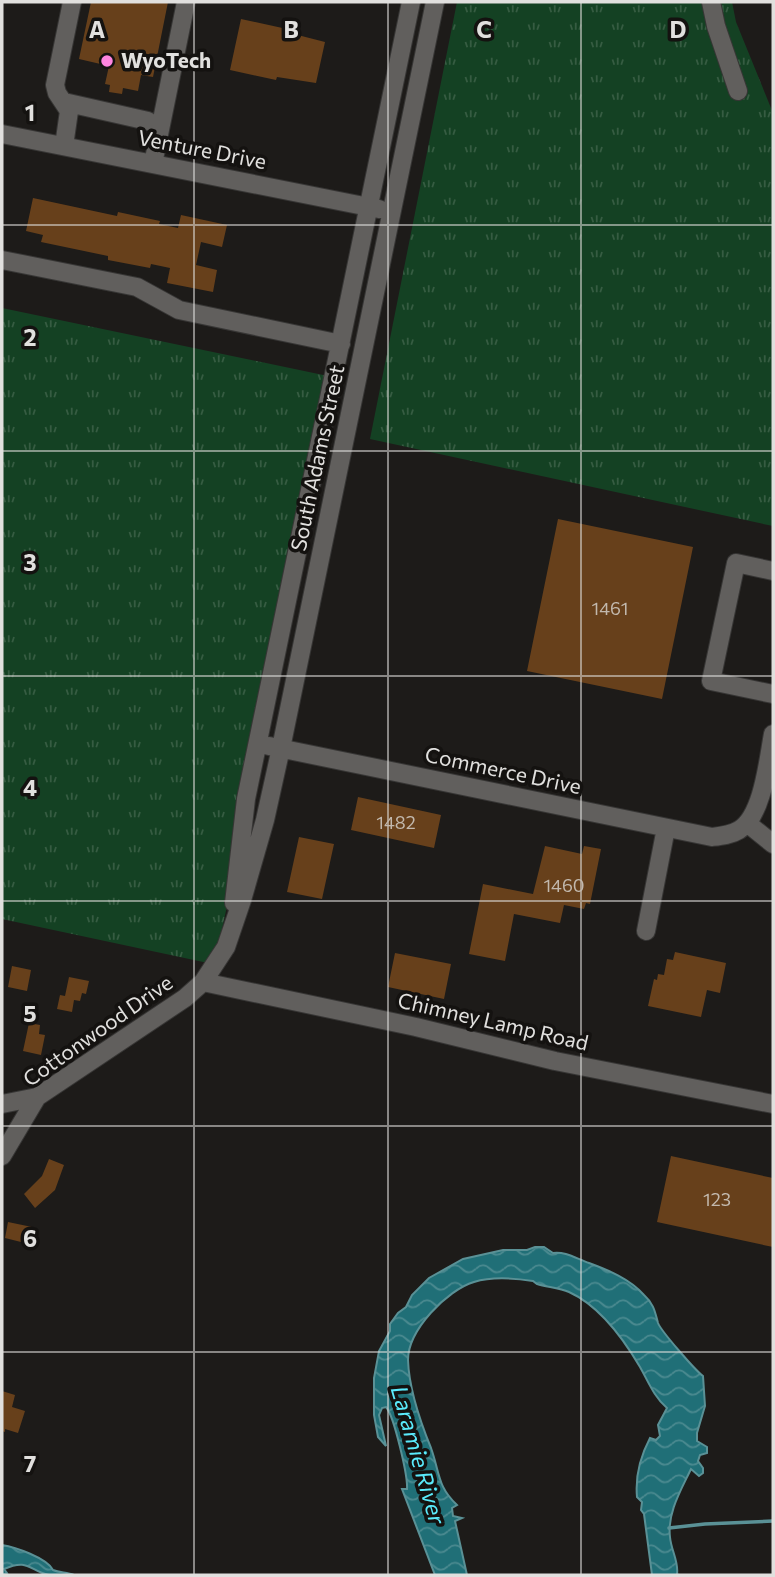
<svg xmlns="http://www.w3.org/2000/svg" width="775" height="1577" viewBox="0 0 775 1577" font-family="Commissioner,sans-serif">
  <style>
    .grass { fill: url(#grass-tufts) }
    .water { fill: url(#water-waves); stroke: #5a9196; stroke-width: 2 }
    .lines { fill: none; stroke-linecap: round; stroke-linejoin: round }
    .stream { stroke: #5a9196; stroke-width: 3.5 }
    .building { fill: #67401b }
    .minor-casing { stroke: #373635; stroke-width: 20 }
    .minor { stroke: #615f5d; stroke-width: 18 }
    .grid { fill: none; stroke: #e1e0de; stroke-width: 2; stroke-opacity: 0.55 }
    .poi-dot { fill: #ff85df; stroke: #141210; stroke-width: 2.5 }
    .labels { text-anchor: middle; stroke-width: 7; stroke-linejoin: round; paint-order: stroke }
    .number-label { font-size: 18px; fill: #c2b8ad }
    .poi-label { font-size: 21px; font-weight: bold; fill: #e1e0de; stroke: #141210; text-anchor: start }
    .street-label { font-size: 21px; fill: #e1e0de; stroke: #141210 }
    .water-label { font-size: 23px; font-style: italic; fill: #5aeafb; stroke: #141210 }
    .grid-label { font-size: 23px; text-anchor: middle; font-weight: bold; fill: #e1e0de; stroke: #141210; stroke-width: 7; stroke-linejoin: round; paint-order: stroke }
  </style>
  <defs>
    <pattern id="grass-tufts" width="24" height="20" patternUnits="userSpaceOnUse" patternTransform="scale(1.75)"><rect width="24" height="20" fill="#144123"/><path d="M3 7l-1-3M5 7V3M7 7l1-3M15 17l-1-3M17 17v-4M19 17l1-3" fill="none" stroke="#365c42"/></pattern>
    <pattern id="water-waves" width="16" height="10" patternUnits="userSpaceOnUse" patternTransform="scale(1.75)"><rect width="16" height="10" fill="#206f77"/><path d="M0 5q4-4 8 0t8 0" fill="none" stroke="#4b8a90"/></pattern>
  </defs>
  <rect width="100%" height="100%" fill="#1d1b19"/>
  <!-- grass -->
  <path class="grass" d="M457,2h275l4,20 37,91v413l-403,-87z
    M2,308l326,68 -100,525 -8,38 -12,24 -206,-44z"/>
  <!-- water -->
  <path class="water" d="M535,1247h9l9,6c12,-2 24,6 36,10 19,7 41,16 55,32 10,9 11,17 14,28 3,8 37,47 45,53l2,30 -8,27v8l10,6v6l-7,2 -2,6 5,7v5l-4,3 -8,-7c-10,21 -24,44 -21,68 1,13 9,25 7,37l2,1h-27l-8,-61 -3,-4 1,-8 -5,-5c-2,-22 3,-40 13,-59l6,2 4,-4 -2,-11 9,-17c-13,-11 -19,-27 -27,-41 -17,-29 -40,-61 -71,-75 -10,-4 -22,-5 -32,-8l-4,-3c-19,-3 -40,-5 -59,1 -27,8 -66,48 -66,78 1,30 12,61 23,88 9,25 6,38 26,57l-5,3 1,8 9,2 -7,3 12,54h-32l-33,-86h5c1,-13 -13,-73 -21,-82l-4,1 -3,7 7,31 -8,-9 -4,-22v-37l5,-27 11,-20v-7l8,-11 8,-6 6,-12 17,-17 34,-19 40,-9h24z
    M2,1545c13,2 45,13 51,25 7,3 14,2 21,5 -8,0 -17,2 -25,0 -20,-4 -20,-17 -45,-6l3,4 -5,2z"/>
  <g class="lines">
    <!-- stream -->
    <path class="stream" d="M669,1528l36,-4 68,-3"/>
  </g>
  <!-- building -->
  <path class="building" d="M91,2h77l-15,75 -12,-2 -3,16 -15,-3 -1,6 -13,-2 1,-7 -5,-1 4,-18 -30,-7z
    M241,19l46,10 -1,3 39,10 -9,41 -39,-6 -1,3 -46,-10z
    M33,198l84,18 1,-4 42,9 -1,3 19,4 3,-13 46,10 -5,22 -21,-5 -5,23 21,5 -4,22 -46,-9 3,-15 -19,-4 -1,4 -42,-8v-4l-67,-14 2,-7 -17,-4z
    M558,519l135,28 -31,152 -135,-28z
    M358,797l83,18 -7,33 -83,-18z
    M299,837l35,7 -12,55 -35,-7z
    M545,846l37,8 2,-8 17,3 -11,55 -4,-1 -2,6 -20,-4 -4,18 -46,-9 -9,47 -36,-7 14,-70 50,10z
    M675,952l51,11 -6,30 -13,-3 -6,27 -53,-11 6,-27 3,1 1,-6 6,1 3,-16 6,1z
    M395,953l56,11 -7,35 -56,-12z
    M12,966l19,4 -4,21 -19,-4z
    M69,977l20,4 -3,13 -4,-1 -2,8 -6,-1 -2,12 -15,-3 3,-14 5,1z
    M29,1023l11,2 -1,9 6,1 -4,20 -18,-4z
    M671,1156l102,22v69l-116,-25z
    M49,1159l15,6 -9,25 -20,18 -11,-14 18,-18z
    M8,1222l24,5 -3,17 -24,-6z
    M2,1391l13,4 -3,12 13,4 -7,22 -13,-4v3l-3,-1z"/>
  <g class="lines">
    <!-- minor casing -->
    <g class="minor-casing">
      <path id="minor" d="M711,2l5,24 22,65
        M64,102l84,19
        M2,134l377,75
        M64,146l5,-35 -12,-18 -2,-8 17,-83
        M153,164l33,-162
        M2,260l135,27 42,23 162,34
        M773,571l-37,-8 -25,118 62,13
        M269,746l443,91c9,-1 19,-2 27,-7 24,-14 29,-70 34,-96
        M747,823l26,21
        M234,903l12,-104 165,-797
        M646,931l20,-103
        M203,982l213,45 139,34 218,43
        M2,1104l35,-7
        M2,1156l35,-59 148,-99 18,-16 23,-35 16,-47 23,-80 16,-72 154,-746"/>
    </g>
    <!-- minor -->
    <use href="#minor" class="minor"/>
  </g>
  <!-- grid -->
  <path class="grid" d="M194,2v1573M388,2v1573M581,2v1573M2,225h771M2,451h771M2,676h771M2,901h771M2,1126h771M2,1352h771"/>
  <!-- markers -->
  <circle class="poi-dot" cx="107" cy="61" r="7"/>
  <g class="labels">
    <!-- number labels -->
    <g class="number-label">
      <text x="610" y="615">1461</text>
      <text x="396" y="829">1482</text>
      <text x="564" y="892">1460</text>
      <text x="717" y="1206">123</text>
    </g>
    <!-- poi labels -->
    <g class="poi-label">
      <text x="121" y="68">WyoTech</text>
    </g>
    <!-- street labels -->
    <g class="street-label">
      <text transform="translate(202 150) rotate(11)" y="7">Venture Drive</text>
      <text transform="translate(318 458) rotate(-78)" y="7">South Adams Street</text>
      <text transform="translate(503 771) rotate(12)" y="7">Commerce Drive</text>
      <text transform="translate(493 1022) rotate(13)" y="7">Chimney Lamp Road</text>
      <text transform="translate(98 1031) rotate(-35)" y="7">Cottonwood Drive</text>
    </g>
    <!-- water labels -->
    <g class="water-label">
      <text transform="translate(418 1455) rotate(74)" y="8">Laramie River</text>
    </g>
  </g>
  <g class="grid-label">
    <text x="97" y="38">A</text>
    <text x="291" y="38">B</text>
    <text x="484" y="38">C</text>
    <text x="678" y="38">D</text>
    <text x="30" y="121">1</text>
    <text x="30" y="346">2</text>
    <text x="30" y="571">3</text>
    <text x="30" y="796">4</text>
    <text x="30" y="1022">5</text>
    <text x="30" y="1247">6</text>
    <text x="30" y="1472">7</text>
  </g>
  <!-- border -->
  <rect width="775" height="1577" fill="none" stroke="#e1e0de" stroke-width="7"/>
</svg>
